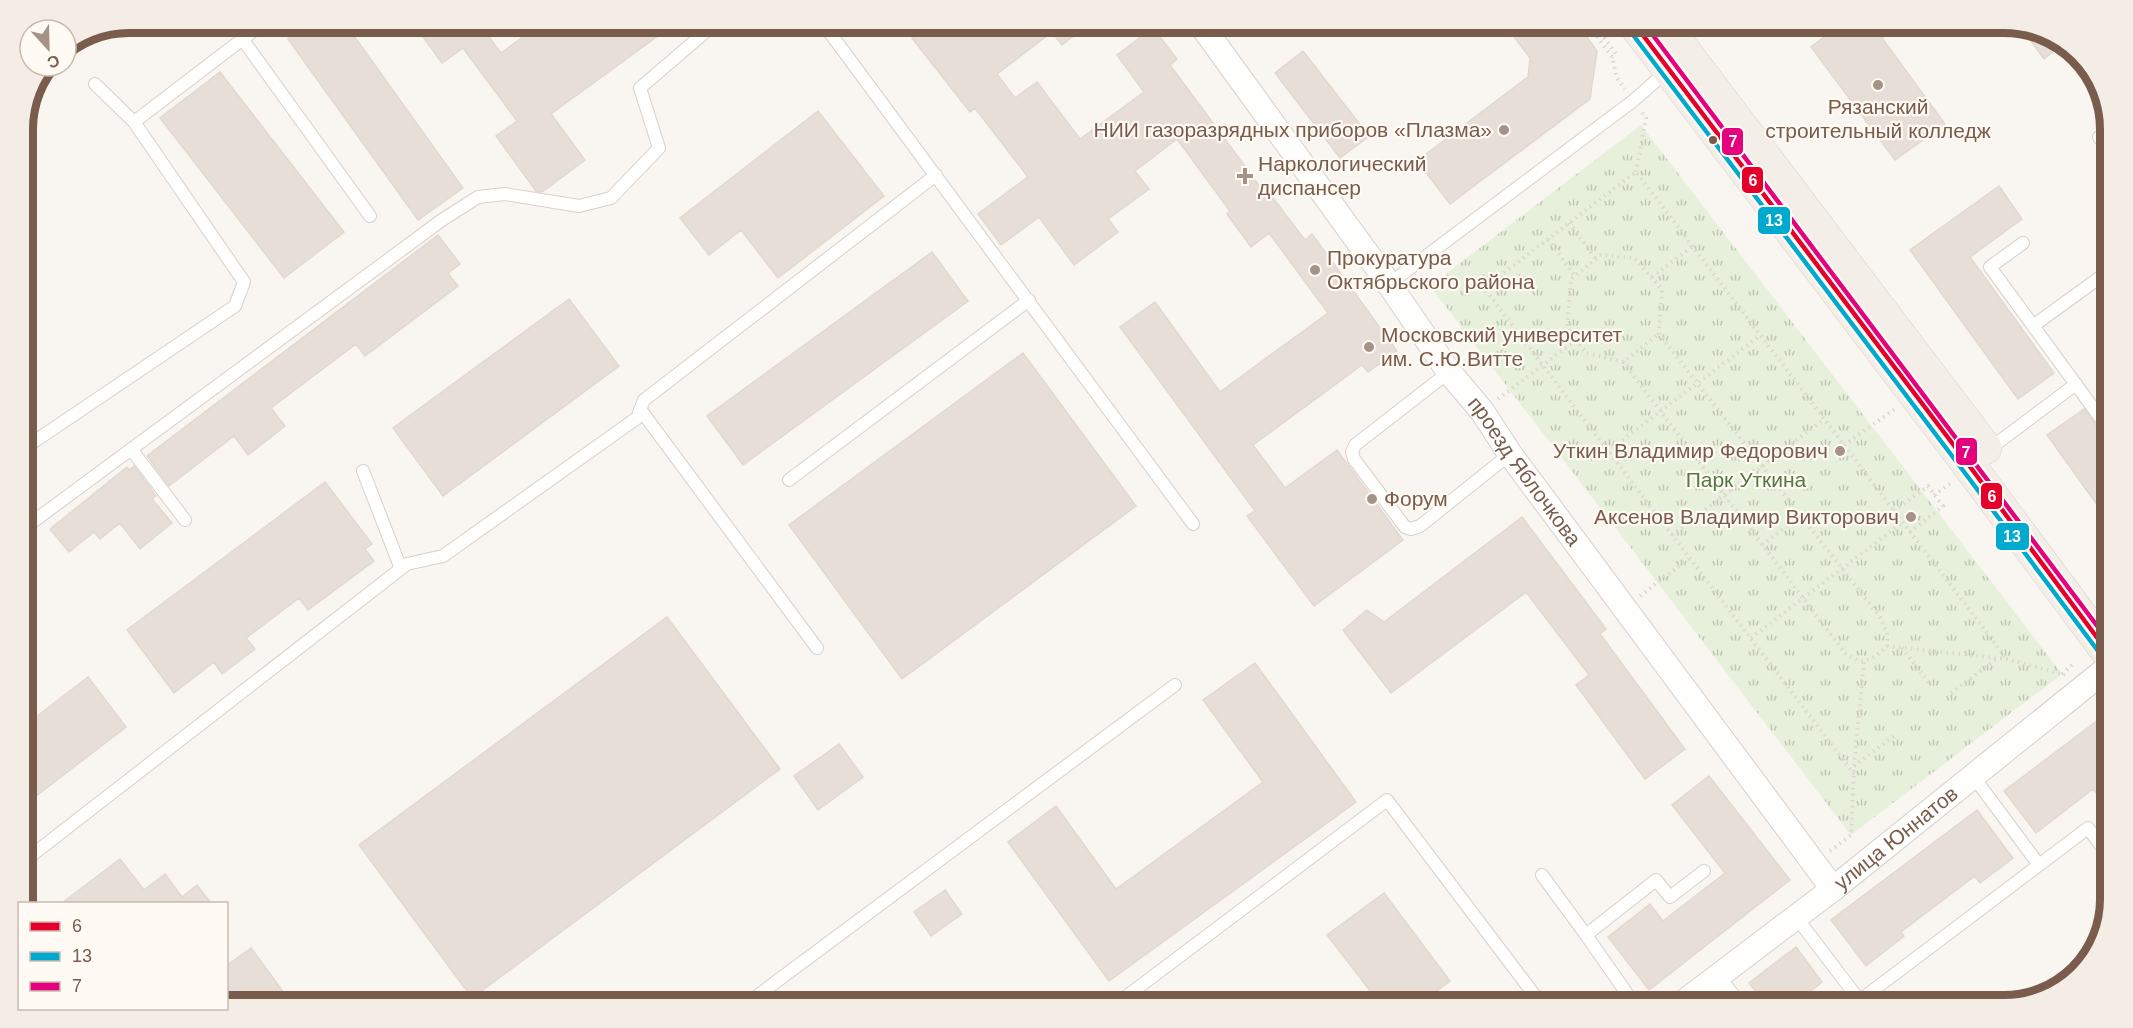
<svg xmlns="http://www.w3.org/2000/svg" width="2133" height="1028" viewBox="0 0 2133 1028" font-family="Arial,sans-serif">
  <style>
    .park { fill: url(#park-tufts) }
    .building { fill: #e6ded7; stroke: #e2d8d2; stroke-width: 1.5 }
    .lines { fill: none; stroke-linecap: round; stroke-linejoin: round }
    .lane-casing { stroke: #d7d1cb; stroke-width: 14 }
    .street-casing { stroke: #d7d1cb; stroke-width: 26 }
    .primary-casing { stroke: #dad1cc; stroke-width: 34 }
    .path { stroke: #dcd5d0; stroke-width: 4; stroke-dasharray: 1.5 4.5; stroke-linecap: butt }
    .lane { stroke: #fefefd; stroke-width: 12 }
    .street { stroke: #fefefd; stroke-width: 24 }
    .primary { stroke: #f3eee8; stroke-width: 33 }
    .bus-1-casing { stroke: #fffaf3; stroke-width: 9 }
    .bus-2-casing { stroke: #fffaf3; stroke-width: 9 }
    .bus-3-casing { stroke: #fffaf3; stroke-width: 9 }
    .bus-1 { stroke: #e4002b; stroke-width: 4.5 }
    .bus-2 { stroke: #00a9ce; stroke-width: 4.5 }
    .bus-3 { stroke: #e5007d; stroke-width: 4.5 }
    .poi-dot { fill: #a69286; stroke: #fffaf3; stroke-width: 2 }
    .bus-dot { fill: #7a5c4d; stroke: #fffaf3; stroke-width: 2 }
    .labels { text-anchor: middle; stroke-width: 4.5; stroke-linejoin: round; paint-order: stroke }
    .poi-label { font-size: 21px; fill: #7a5c4d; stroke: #fffaf3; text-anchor: start }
    .street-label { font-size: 21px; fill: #7a5c4d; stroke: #fffaf3 }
    .park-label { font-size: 21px; fill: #537a41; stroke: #fffaf3 }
    .rim { fill: none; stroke: #7a5c4d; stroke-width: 8 }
    .line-badge { stroke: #fffaf3; stroke-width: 2 }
    .badge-label { font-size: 16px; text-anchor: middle; font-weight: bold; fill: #fff }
  </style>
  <defs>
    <pattern id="park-tufts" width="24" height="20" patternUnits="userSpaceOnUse" patternTransform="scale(1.5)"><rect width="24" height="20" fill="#e7f0db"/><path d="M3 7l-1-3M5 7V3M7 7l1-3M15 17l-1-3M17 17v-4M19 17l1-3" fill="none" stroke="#c0c6b4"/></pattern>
  </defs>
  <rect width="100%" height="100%" fill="#f9f5f0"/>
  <!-- park -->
  <path class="park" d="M1641,125l421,549 -211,161 -421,-549z"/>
  <!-- building -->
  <path class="building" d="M312,22h32l119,166 -45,32 -130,-181z
    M412,22h66l23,31 42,-31h134l-126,92 34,46 -43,32 -6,-1 -40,-55 21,-15 -54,-73 -21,15z
    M932,22h160l-30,23 -10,-13 -55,42 18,24 22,-16 43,57 64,-47 -27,-37 36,-27 24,31 -7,6 91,123 3,-2 41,54 7,-6 85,117 -29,21 -6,-7 -109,80 32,43 52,-38 66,90 -89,66 -67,-90 8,-5 -135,-184 35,-25 65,90 108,-79 -59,-80 -18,14 -24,-33 3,-3 -53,-72 -42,32 14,18 -41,30 10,13 -44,33 -35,-48 -38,28 -23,-31 50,-37 -53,-69 -5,4 -58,-74z
    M1503,22h73l21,29 -7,48 -140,105 -33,-43 111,-84 2,-19z
    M1844,22h58l-20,16 63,86 -50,36 -84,-113z
    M2020,26l31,7 12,11 -19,15z
    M1303,51l66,85 -29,22 -65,-85z
    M220,72l124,160 -60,46 -124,-160z
    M818,111l66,85 -106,82 -37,-48 -32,25 -29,-37z
    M1999,186l23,33 -52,38 84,116 -36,26 -108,-149z
    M438,235l22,29 -12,9 10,13 -93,70 -9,-12 -85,64 14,18 -37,29 -14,-19 -65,50 -22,-30z
    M932,252l36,49 -225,164 -36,-49z
    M569,299l50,67 -176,130 -50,-68z
    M1023,353l113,153 -234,173 -113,-154z
    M2084,409l26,35v79l-63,-88z
    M134,466l22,30 -4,3 20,24 -32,26 -20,-26 -20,16 -6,-7 -25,20 -19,-23 77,-62 2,3z
    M325,482l47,62 -7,5 9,12 -66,49 -9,-12 -53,40 9,11 -33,25 -8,-12 -40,31 -47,-63z
    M1522,517l84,112 -6,5 85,115 -40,30 -69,-94 13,-10 -63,-83 -135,101 -48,-63 24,-20 17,12z
    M667,617l113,152 -308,229 -113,-153z
    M1255,663l101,139 -247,179 -101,-139 48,-36 60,83 147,-107 -60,-82z
    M88,677l38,50 -103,79v-79z
    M2102,717l8,11v84l-17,-23 -57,44 -32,-42z
    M839,744l24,33 -45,33 -24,-34z
    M1709,776l81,104 -141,110 -41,-53 42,-33 13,17 62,-48 -53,-68z
    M1977,810l36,48 -33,25 -5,-7 -74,56 3,4 -38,30 -35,-46z
    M120,859l24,31 21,-16 17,23 15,-12 14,18h-149z
    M945,890l17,24 -31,22 -17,-24z
    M1384,893l66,88 -32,24h-37l-54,-70z
    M1796,947l26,35 -15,12 8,11h-49l-17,-22z
    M251,948l42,57h-67v-39z"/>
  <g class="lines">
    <!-- lane casing -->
    <g class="lane-casing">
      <path id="lane" d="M822,22l371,502
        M243,40l127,176
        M134,122l131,-100
        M2099,137l11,15
        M2023,243l-33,24 120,164
        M1389,284l244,-183 34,-30
        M2033,326l77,-56
        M1449,372l-94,73 -3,7 2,7 51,68 6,2 9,-3 90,-72
        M640,409l177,239
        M23,434l9,9 203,-137 9,-24 -110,-160 -39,-38
        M131,449l54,71
        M1988,450l88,-66
        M363,471l38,98
        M789,480l240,-180
        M23,529l419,-309 36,-23 27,-3 74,12 32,-8 48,-50 -19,-60 77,-66
        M1973,776l66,89 49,-37 22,30
        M23,862l384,-298 36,-8 194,-138 7,-18 292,-225
        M1542,875l44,60
        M1796,917l67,88
        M1859,1001l180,-136
        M745,1005l430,-320
        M1115,1005l272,-205 155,205
        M1517,1005l16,-12
        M1635,1005l-49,-70 70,-55 14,17 34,-26"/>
    </g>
    <!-- street casing -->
    <g class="street-casing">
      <g id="street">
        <path id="s1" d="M1199,22l190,262 60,88 33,39 28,43 323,435"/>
        <path d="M1714,980l20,25"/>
        <path id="s2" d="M1680,1005l153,-116 277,-223"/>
      </g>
    </g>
    <!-- primary casing -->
    <g class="primary-casing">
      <path id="primary" d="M1633,22l338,446 139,187
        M1662,22l323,426"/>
    </g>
    <!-- path -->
    <path class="path" d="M1586,22l26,35 5,21 8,11
      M1597,28l19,26 -4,3
      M1636,172l10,-54 -4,-6
      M1569,223l27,36
      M1548,239l27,37
      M1652,277l41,-31
      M1623,362l222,291c18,14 27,7 42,-7v-14l-7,-15 -221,-283 3,-45 -28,-31 -33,-3 -30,24 -4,48 19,26 37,9 36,-28
      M1498,399l78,-59
      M1844,445l51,-36
      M1608,451l153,-116
      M1934,495l17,-12
      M1894,511l34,-25 15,20 -33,26
      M1672,535l152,-116
      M1762,545l39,-30
      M1640,596l50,-38
      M1751,638l152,-116
      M1887,646l120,13 58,16
      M1902,648l28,36
      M2062,674l12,-11
      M1951,693l45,-34
      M1854,766l40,-30
      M1854,774l-370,-486 152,-116 371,487
      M1830,851l21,-16 3,-69 10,-105"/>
    <!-- lane -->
    <use href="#lane" class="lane"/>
    <!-- street -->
    <use href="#street" class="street"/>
    <!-- primary -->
    <use href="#primary" class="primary"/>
    <!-- bus-1 casing -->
    <g class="bus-1-casing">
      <path id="bus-1" d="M1633,22l338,446 139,187"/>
    </g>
    <!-- bus-2 casing -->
    <g class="bus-2-casing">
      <path id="bus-2" d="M1627,27l338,446 139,186"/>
    </g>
    <!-- bus-3 casing -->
    <g class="bus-3-casing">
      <path id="bus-3" d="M1643,22l467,621"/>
    </g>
    <!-- bus-1 -->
    <use href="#bus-1" class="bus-1"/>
    <!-- bus-2 -->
    <use href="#bus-2" class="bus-2"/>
    <!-- bus-3 -->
    <use href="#bus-3" class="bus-3"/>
  </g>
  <!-- markers -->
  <g class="poi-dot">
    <circle cx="1878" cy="85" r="6"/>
    <circle cx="1504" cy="130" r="6"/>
    <path d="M1242 167h6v6h6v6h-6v6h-6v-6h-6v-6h6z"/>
    <circle cx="1315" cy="270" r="6"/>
    <circle cx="1369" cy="347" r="6"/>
    <circle cx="1840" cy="451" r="6"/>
    <circle cx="1372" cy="499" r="6"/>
    <circle cx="1911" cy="517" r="6"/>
  </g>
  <circle class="bus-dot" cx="1713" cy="140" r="5"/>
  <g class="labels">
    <!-- poi labels -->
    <g class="poi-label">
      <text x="1878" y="114" text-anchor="middle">Рязанский<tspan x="1878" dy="24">строительный колледж</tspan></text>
      <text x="1492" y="137" text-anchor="end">НИИ газоразрядных приборов «Плазма»</text>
      <text x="1258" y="171">Наркологический<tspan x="1258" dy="24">диспансер</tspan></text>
      <text x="1327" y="265">Прокуратура<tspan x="1327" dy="24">Октябрьского района</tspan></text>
      <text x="1381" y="342">Московский университет<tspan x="1381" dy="24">им. С.Ю.Витте</tspan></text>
      <text x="1828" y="458" text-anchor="end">Уткин Владимир Федорович</text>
      <text x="1384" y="506">Форум</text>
      <text x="1899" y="524" text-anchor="end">Аксенов Владимир Викторович</text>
    </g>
    <!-- street labels -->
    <g class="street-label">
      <text dy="7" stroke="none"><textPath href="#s1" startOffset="555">проезд Яблочкова</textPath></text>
      <text dy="7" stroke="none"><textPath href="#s2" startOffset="273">улица Юннатов</textPath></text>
    </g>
    <!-- park labels -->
    <g class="park-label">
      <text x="1746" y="487">Парк Уткина</text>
    </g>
  </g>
  <!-- crop -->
  <path d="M0 0H2133V1028H0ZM129 33H2004A96 96 0 0 1 2100 129V899A96 96 0 0 1 2004 995H129A96 96 0 0 1 33 899V129A96 96 0 0 1 129 33Z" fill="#f4ede6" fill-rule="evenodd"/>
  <path class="rim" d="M129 33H2004A96 96 0 0 1 2100 129V899A96 96 0 0 1 2004 995H129A96 96 0 0 1 33 899V129A96 96 0 0 1 129 33Z"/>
  <g class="line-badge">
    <rect x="1721" y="127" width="23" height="29" rx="6" fill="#e5007d"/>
    <rect x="1741" y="166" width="23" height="28" rx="6" fill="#e4002b"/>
    <rect x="1757" y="206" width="34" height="29" rx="6" fill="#00a9ce"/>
    <rect x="1955" y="437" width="23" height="29" rx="6" fill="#e5007d"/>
    <rect x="1980" y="482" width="23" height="28" rx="6" fill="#e4002b"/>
    <rect x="1995" y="522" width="35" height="29" rx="6" fill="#00a9ce"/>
  </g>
  <g class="badge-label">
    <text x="1733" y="147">7</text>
    <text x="1753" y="186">6</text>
    <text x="1774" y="226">13</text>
    <text x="1966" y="458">7</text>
    <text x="1992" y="502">6</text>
    <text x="2012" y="542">13</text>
  </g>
  <!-- legend -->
  <rect x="18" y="902" width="210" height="108" fill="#fffaf3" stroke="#cabbb1" stroke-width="1.5"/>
  <rect x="30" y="922" width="30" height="9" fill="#e4002b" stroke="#cabbb1" stroke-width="1.5"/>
  <text x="72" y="932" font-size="18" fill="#7a5c4d">6</text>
  <rect x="30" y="952" width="30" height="9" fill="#00a9ce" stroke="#cabbb1" stroke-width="1.5"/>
  <text x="72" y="962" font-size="18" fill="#7a5c4d">13</text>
  <rect x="30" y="982" width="30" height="9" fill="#e5007d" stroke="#cabbb1" stroke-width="1.5"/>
  <text x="72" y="992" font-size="18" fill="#7a5c4d">7</text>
  <!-- north arrow -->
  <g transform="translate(48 48) rotate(158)"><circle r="28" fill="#fffaf3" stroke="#cabbb1" stroke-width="1.5"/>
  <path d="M0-4.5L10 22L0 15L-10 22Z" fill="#a69286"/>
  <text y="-9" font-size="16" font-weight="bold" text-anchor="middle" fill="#7a5c4d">С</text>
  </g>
</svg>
